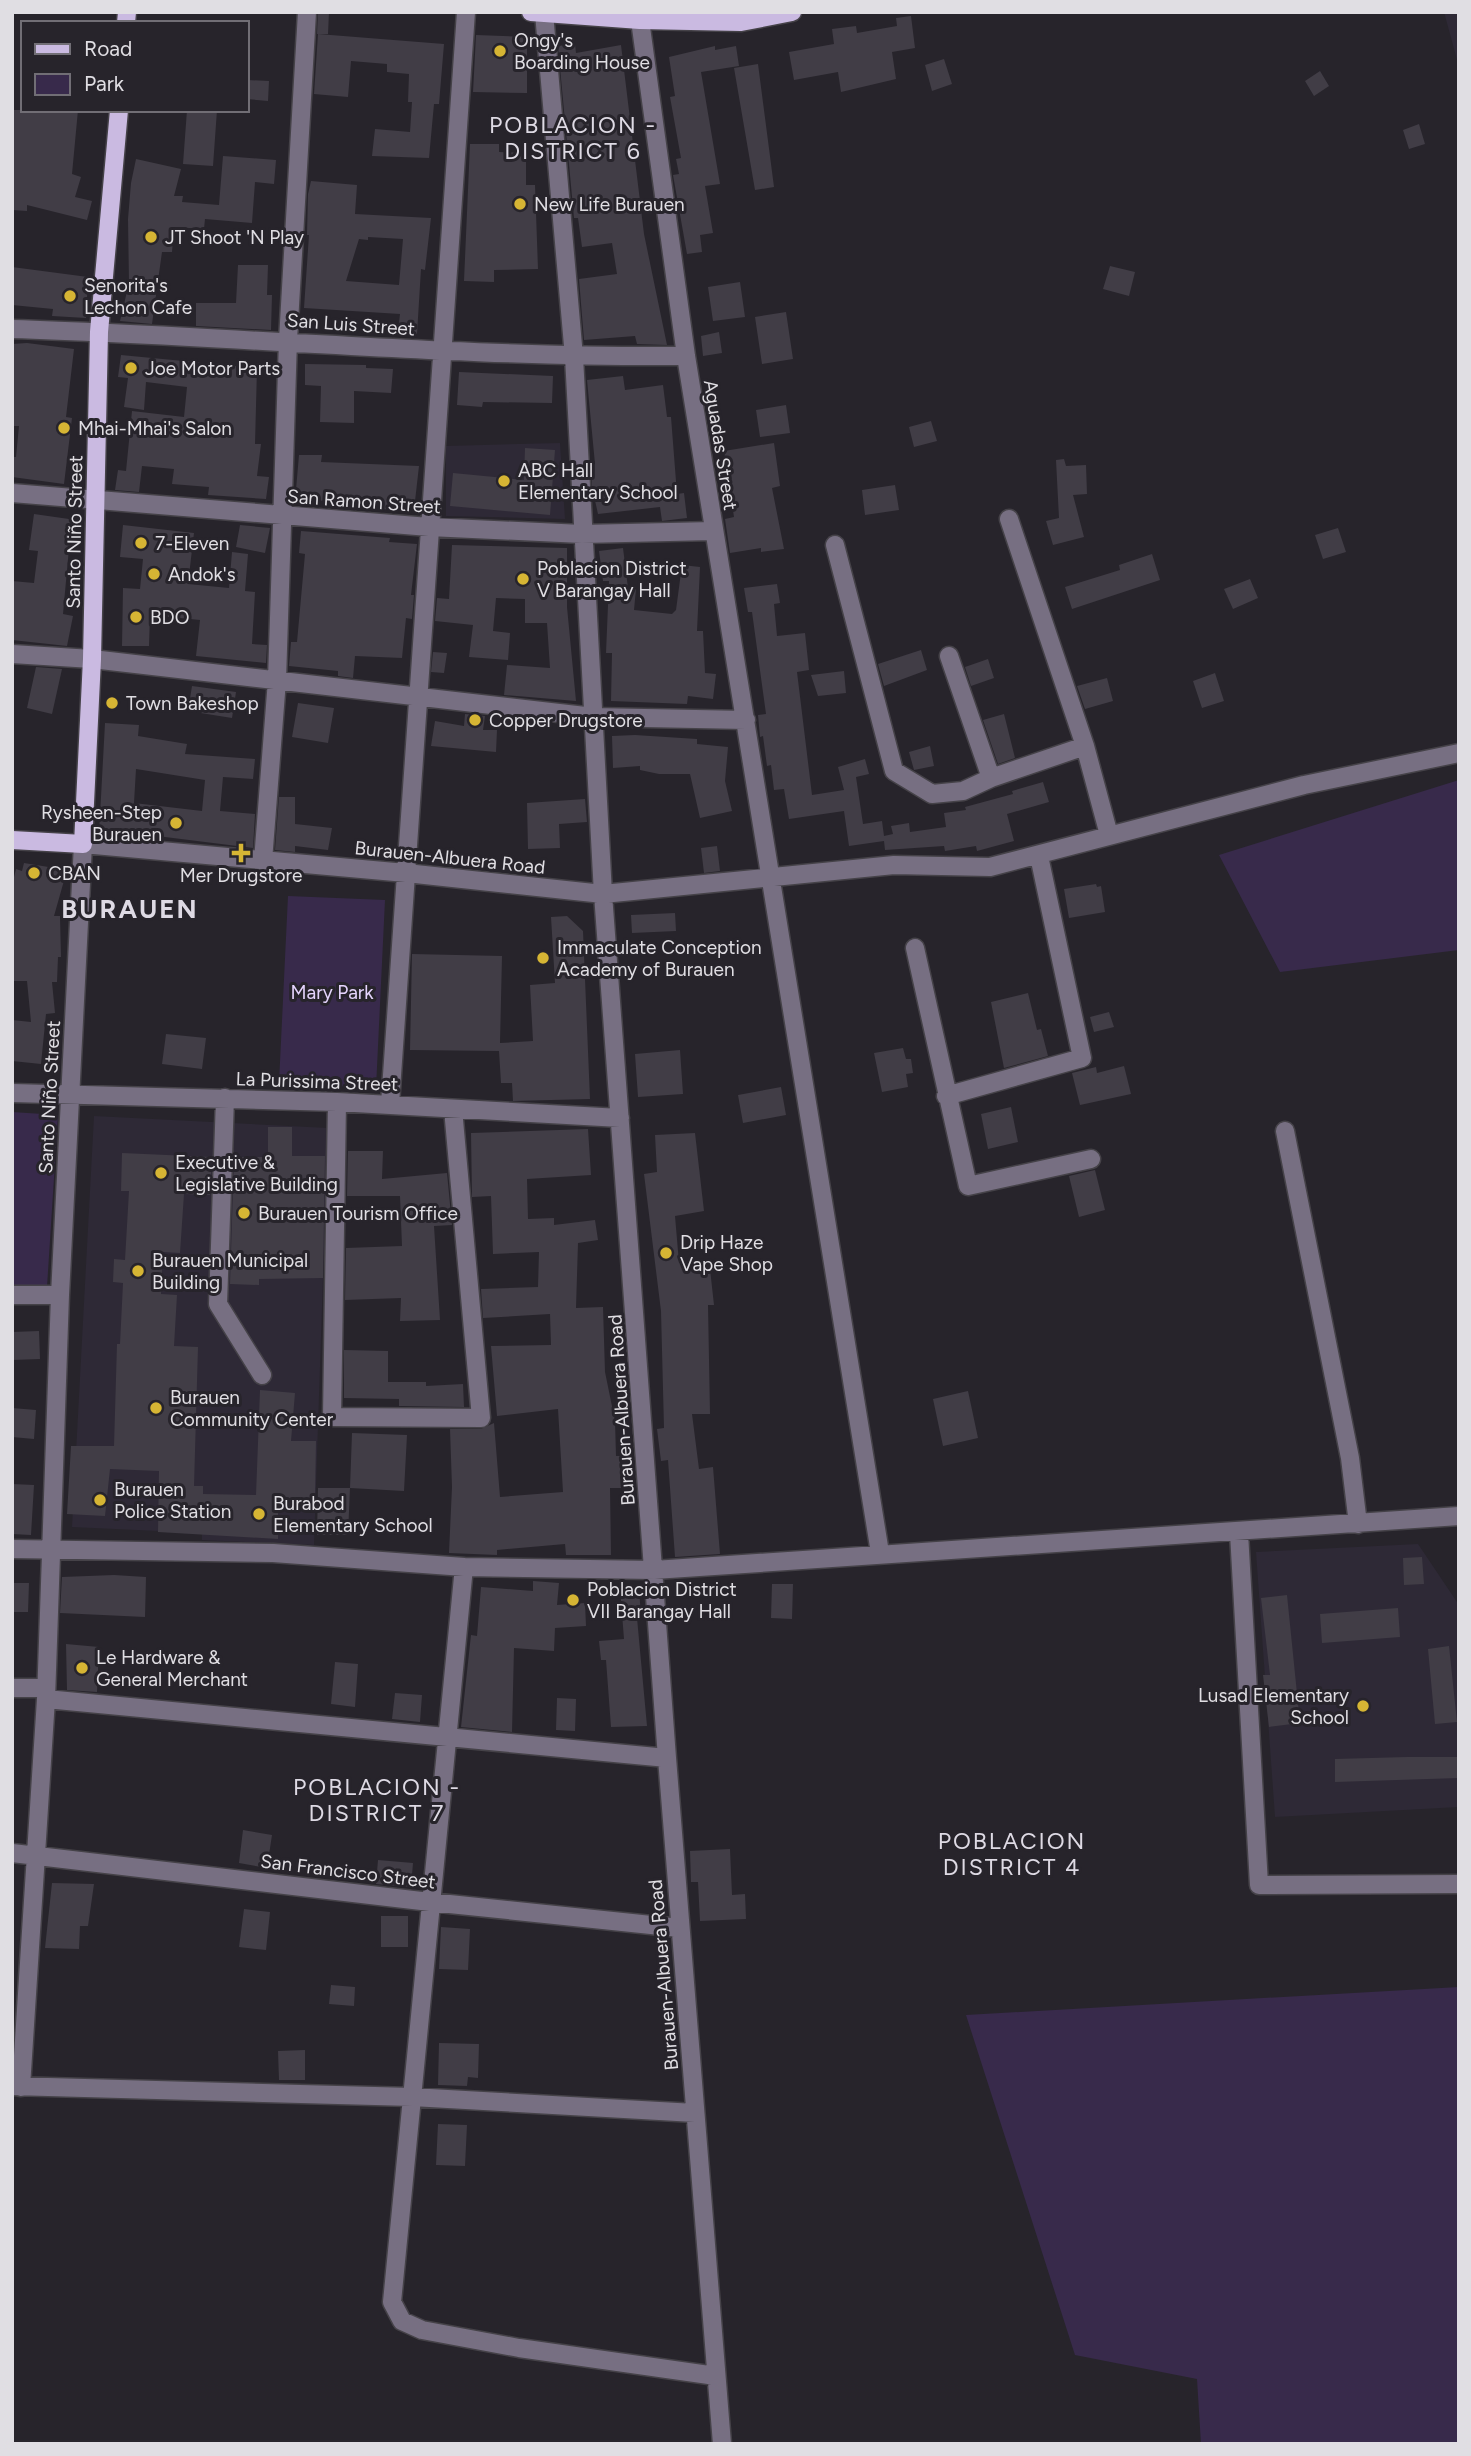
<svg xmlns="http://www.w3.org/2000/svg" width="1471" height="2456" viewBox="0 0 1471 2456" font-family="Figtree,sans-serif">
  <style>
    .built { fill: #2e2936 }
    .green { fill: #382a4b }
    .building { fill: #413d46; fill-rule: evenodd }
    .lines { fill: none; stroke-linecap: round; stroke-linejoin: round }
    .minor-casing { stroke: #454248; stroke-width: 21 }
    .major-casing { stroke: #454248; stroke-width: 21 }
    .minor { stroke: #776f82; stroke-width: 18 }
    .major { stroke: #cabae1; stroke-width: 18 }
    .poi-dot { fill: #d6b534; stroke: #27242b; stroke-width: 2.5 }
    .labels { text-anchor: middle; stroke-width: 6; stroke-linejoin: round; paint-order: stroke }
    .poi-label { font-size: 19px; fill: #e0dee3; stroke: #27242b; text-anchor: start }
    .street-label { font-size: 19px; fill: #e0dee3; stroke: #27242b }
    .park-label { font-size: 19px; fill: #e5d4fd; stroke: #27242b }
    .quarter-label { font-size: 23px; letter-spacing: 2px; fill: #dedae4; stroke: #27242b }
    .district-label { font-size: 26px; font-weight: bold; letter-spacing: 2px; fill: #dedae4; stroke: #27242b }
  </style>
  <rect width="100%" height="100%" fill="#27242b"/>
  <!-- built -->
  <path class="built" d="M1444,12h15v55z
    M560,443l5,76 -119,-3v-70z
    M94,1116l234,12 -14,417 -112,-5v-7l-130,-6z
    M1418,1544l41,61v202l-184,10 -19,-265z"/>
  <!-- green -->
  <path class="green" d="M1459,780v170l-179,22 -61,-117z
    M288,896l97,4 -9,188 -97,-5z
    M12,1112l46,3 -11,172 -35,-2z
    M1459,1987v457h-258l-4,-65 -122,-24 -109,-340z"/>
  <!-- building -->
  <path class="building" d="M318,12h11l-1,22h-11z
    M911,16l4,32 -23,4 4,27 -55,13 -3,-20 -44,8 -5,-28 45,-8 -2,-15 24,-3 1,7 40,-7 -1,-8z
    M318,34l126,10 -5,60h-5l-5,54 -57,-2 3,-27 35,3 2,-30h-4l1,-28 -22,-2v-8l-36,-3 -3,36 -34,-3z
    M476,35l51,2v56l-54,-1z
    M575,44l1,9 45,-8 23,189 23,111 -30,-1 -2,-8 -51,4 -5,-61 38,-5 -5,-31 -30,4 -4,-29h-4l-16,-172z
    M715,46v4l21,-4 3,20 -38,6 19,112 -15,2 8,47 -13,2 2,17 -15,2 -14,-79 6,-1 -3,-15 5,-1 -11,-61 5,-1 -6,-39z
    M944,59l8,25 -20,7 -7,-26z
    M758,64l16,123 -19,3 -21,-122z
    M1320,71l9,15 -15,10 -9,-15z
    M247,80l22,1 -1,20 -21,-2z
    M12,110h66l-6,64 9,3 -6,20 17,4 -5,19 -60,-15v6l-15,-1z
    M187,110h30l-4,56 -30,-2z
    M1419,124l6,20 -16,5 -6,-19z
    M470,144h29v8l27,1v32h9l3,84 -44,1v12l-30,-1z
    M223,156l53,4 -2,24 -19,-2 -3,41 -47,-4 -1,10 -30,-2 -2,25h-10l-10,72 -32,-3 9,-38 -1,-64 3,-36 5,-24 45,10 -7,27h9l-1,6 37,3z
    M311,181l46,4 -2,29 76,4 -6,52 -4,-1 -4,65 -19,-2 2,-18 -96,-6 5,-73h-2l1,-41zM368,237l35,2 -4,46 -53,-4 13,-42 9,1z
    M238,265h30l-1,30h5l-1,35 -75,-4v-23h40z
    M1110,266l25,6 -6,24 -26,-7z
    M12,267l76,10 -2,41 -34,-2 1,-7 -41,-4z
    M740,282l5,35 -32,4 -5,-34z
    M786,312l7,47 -31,5 -7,-47z
    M719,332l3,21 -19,3 -2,-20z
    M27,343l47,6 -8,68 6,1 -8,66 -52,-7v-20h4l3,-31h-7v-82z
    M121,355l136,13 -2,76h6l-4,32 12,1 -3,22 -58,-4 1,-8 -37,-3 2,-15 -32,-3 -3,26 -24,-2 3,-20 8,1 6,-60 52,6 3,-30 -41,-5 -2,28 -20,-3 4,-29 -10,-1z
    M305,364l61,1v3l27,1 -2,24 -37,-2v32l-34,-1 1,-36 -16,-1z
    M459,372l94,4 -1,27 -69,-1 -1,5 -25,-2z
    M623,376l2,14 38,-5 4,32h4l6,77 7,-1 3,25 -25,3 -2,-14 -62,7 -6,-27 -1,-22 4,-1 -8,-84z
    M786,405l4,28 -30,4 -4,-27z
    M931,421l6,20 -23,6 -5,-20z
    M774,443l6,43 -8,2 12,61 -23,3v-4l-31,5 -5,-34 9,-2 -10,-66z
    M525,448l30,2 -5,65 -100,-9 3,-33 71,7z
    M299,455h23l-1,7 98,4 -5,44 -38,-1v-9l-81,1z
    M1064,459l2,7 20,-1 1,29 -14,1 11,42 -31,8 -7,-24 13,-3 -3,-58z
    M895,485l4,25 -34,5 -3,-25z
    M34,514l42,6 -3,28h-4l-6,66 10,2 -6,30 -55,-6v-59l22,2 4,-32 -9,-1z
    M123,525l71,8 -6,51 41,4 3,-36 16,2 -3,37 10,1 -3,52 15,1 -1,18 -70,-7 4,-36 -50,-5 -1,31h-27l1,-58 17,1 3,-30 -23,-2z
    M240,525l30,3 -5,25 -29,-6z
    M1338,528l8,24 -23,7 -8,-24z
    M301,531l89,7 -1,4 28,2 -6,51h3l-2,24 -6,-1 -4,40 -47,-2 -2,22 -15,-2v-5l-49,-5 2,-24h6l8,-88 -6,-1z
    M452,545l115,3v59l9,94 -72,-6 3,-30 43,3 -3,-45h-22v-24l-29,-1 -3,33 17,2 -2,27 -39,-3 4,-32 -38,-4 2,-23 12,1z
    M623,548l5,40 8,1 -2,21 38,4 4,-4 6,-45 18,2 -3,64h6l2,42 11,1 -3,25 -25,-3 -1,8 -76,-3 1,-48h-6l3,-72h-6l-4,-30z
    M1152,554l8,26 -88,29 -7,-22 55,-17 -1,-5z
    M1250,579l8,19 -25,11 -9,-20z
    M777,584l3,19 -6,1 3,32 28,-3 4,37 -12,2 15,123 32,-5 -6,-23 27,-8 4,15 -13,3 7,47 19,-3 2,15 9,-2 -2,-8 18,-3 1,9 36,-5 -2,-14 22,-3 -1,-3 48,-13 -1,-3 31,-9 6,20 -42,12 7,27 -37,10 -1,-5 -31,5 -1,-5 -59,4 -1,-9 -35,5 -5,-35 -55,8 -5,-30 -10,1 -3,-25 -4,1 -4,-30 -3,1 -2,-22 8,-1 -14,-102h-4l-4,-24z
    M921,650l6,20 -43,16 -6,-22z
    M433,652l14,1 -3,20 -13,-1z
    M988,659l6,19 -23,8 -6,-19z
    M36,667l26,2 -10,45 -25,-6z
    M844,671l2,22 -28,3 -7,-21z
    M1215,673l9,28 -22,7 -9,-27z
    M1107,678l6,23 -28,8 -8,-23z
    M192,686l44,6 -4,26 -44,-7z
    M298,703l36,5 -6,35 -36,-6z
    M465,714l20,2 -2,14h14l-1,22 -65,-6 4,-25 29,5z
    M1004,714l11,44 -17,6 -15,-44z
    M105,723l34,2 -1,11 49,8 -2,10 70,5 -2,20 -30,-2 -3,34 35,3 -2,34 -104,-13v3l-50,-4zM136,769l69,11 -3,31 -68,-8z
    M635,735l62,4v5l31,3 -3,34 7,30 -32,7 -10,-44h-31l-19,-4v-4l-27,2 -1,-32z
    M930,746l4,20 -20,4 -5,-18z
    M279,797h16v27l37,4 -4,22 -33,-4v6l-20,-2z
    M585,799l2,23 -28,2 1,24 -32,1 -1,-46z
    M717,846l3,25 -16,2 -3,-25z
    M24,863l43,7 -13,46h6l1,41h-3l-1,25h-5l3,31 -9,1 -5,50 -29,-3v-41l19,2 -4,-41h-15v-96l4,-16 6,2z
    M1096,884l1,3 4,-1 4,26 -36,6 -5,-29z
    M675,913l1,18 -44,2 -1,-18z
    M567,916l16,15 7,168 -77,2 -1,-18h-11l-2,-32 -89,-1 2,-96 90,2 -2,87 33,-2 -3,-56 25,-2 -4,-66z
    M1028,993l9,37 4,-1 7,27 -44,12 -13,-66z
    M1109,1012l5,15 -20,5 -4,-15z
    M166,1034l40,4 -4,31 -40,-5z
    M903,1048l3,11h5l2,14 -7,1 2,13 -26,5 -8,-39z
    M680,1050l3,44 -45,3 -3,-43z
    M1124,1066l7,28 -51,11 -8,-32 24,-6 1,6z
    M781,1087l5,28 -43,8 -5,-28z
    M1011,1107l7,35 -30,7 -7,-35z
    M268,1127h24v29h33l-2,122 -64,1v6l-29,-1 4,-127h34z
    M588,1129l3,46 -64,4 1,40 26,-1v7l41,-5 3,20 -20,3 -2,65 27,-1 2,65 10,49 1,35h4l1,32h-11l1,67h-45l-1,-11 -68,6v5l-48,-2 3,-66 -2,-58h31l13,-6 6,74 63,-5 -5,-83 -61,7 -6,-70 60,-1 -1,-31 -67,4 -2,-29 57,-2 1,-35 -46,2 -2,-58 -19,1 -1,-64z
    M695,1133l9,78 -29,5 4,47 30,-3 5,45h-6l2,109h-18l7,55 14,-2 7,87 -45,3 -7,-97 -7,1 -4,-32 7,-1 -3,-117 -17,-137 13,-2 -2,-37z
    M348,1151h35l-1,28 65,-6 5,52 -18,1 6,94 -40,1 1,-23 -56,2 1,-52 56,-2 -2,-50h-53z
    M122,1153l90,4 -2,38 -26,-1 -4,59 -17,-1 -2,42 16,1 -3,51 24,1 -4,139h9v8l53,1 4,-105 35,3 -4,48h25l-1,57h-37v41l-120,-7 1,-61 -49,-2 -5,47 -38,-2 4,-68h43l3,-102h3l3,-61 -10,-1 1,-23 11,1 4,-69h-8z
    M1095,1170l10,40 -26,7 -10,-41z
    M39,1331l1,28 -28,1v-28z
    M344,1350l44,1v31h38v4l37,-2 1,23 -65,-1v-7l-55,-1z
    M968,1391l10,47 -35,8 -10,-47z
    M12,1408l24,2 -2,29 -22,-2z
    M352,1433l55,2 -3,56 -54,-3z
    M12,1484l22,1 -3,50 -19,-1z
    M318,1488h32l-2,47h-31z
    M1422,1557l2,27 -20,1 -1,-27z
    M114,1575l32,2 -1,40 -85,-4 2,-36z
    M533,1581l26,2 -2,22 28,-2 1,23 -31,2 -1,23 -40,-3 -2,84 -51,-5 10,-92 6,1 4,-49 52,4z
    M12,1583h17l-1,29h-16z
    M772,1584h21l-1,35 -21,-1z
    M639,1587l2,31h-4l10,108 -36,1 -5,-67h-5l-2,-19 25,-2 -4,-51z
    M1287,1595l13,128 -31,4 -6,-52h7l-9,-77z
    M1398,1608l2,29 -78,6 -2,-29z
    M66,1644l33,3 -2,45 -30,-2z
    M1449,1646l8,76 -22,2 -7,-75z
    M335,1662l23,2 -3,43 -24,-3z
    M395,1693l27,2 -2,27 -28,-3z
    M557,1698l19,1 -1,32 -19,-1z
    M1407,1757h52v21l-124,4v-23z
    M243,1830l29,5 -5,33 -28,-5z
    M730,1849l2,46 13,-1 1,25 -46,2 -2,-39h-7l-1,-31z
    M378,1860l35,3 -2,24 -35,-3z
    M52,1883l42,1 -6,42h-8l-1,23 -34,-1z
    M244,1909l26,3 -4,38 -27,-3z
    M381,1916h27v31h-27z
    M441,1927l29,2 -2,41 -29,-1z
    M331,1985l24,2 -1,19 -25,-2z
    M439,2043l40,1 -1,34 -10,-1 -1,9 -29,-1z
    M305,2050v30h-26l-1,-29z
    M438,2124l29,1 -2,41 -29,-1z"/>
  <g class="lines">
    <!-- minor casing -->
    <g class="minor-casing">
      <path id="minor" d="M544,13l30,344 29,537 291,-29 96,2 314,-82 155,-32
        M640,20l46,336 194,1197
        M12,329c225,7 449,29 674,27
        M12,493l417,34 153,7 131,-3
        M1009,519l76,227 24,89
        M835,545l59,226 38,23 31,-3 28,-13 94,-32
        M12,654l80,5 502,58 152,3
        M949,656l42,122
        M263,861l14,-181 11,-340 19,-328
        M915,948l53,238 123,-27
        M12,1093l325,9 283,16
        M946,1096l136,-38 -43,-202
        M225,1098l-7,206 44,71
        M337,1102l-5,315 149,1 -28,-309
        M390,1104l76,-1092
        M1285,1131l65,327 8,66
        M12,1295h48
        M1239,1533l20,352 200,-1
        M12,1549l261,4 191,14 190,3 805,-54
        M464,1567l-72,735 10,19 20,9 97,18 197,28
        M12,1688h34
        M46,1699l621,59
        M12,1853l418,49 250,26
        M12,2086l400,11 283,16
        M21,2087l25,-388 14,-404 23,-451 323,29 197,21 64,864 55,686"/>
    </g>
    <!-- major casing -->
    <g class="major-casing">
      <path id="major" d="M531,12l109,8 101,2 51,-10
        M126,23l1,-11
        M12,840l71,4 9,-185 7,-327 20,-222"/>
    </g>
    <!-- minor -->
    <use href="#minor" class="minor"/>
    <!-- major -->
    <use href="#major" class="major"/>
  </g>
  <!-- markers -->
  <g class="poi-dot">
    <circle cx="500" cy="51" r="7"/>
    <circle cx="520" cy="204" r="7"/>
    <circle cx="151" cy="237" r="7"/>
    <circle cx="70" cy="296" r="7"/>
    <circle cx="131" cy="368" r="7"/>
    <circle cx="64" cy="428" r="7"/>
    <circle cx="504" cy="481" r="7"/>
    <circle cx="141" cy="543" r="7"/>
    <circle cx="154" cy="574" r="7"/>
    <circle cx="523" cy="579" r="7"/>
    <circle cx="136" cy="617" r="7"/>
    <circle cx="112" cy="703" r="7"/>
    <circle cx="475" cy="720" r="7"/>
    <circle cx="176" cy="823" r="7"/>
    <path d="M237.5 842.5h7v7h7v7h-7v7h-7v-7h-7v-7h7z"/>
    <circle cx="34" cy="873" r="7"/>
    <circle cx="543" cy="958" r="7"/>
    <circle cx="161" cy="1173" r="7"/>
    <circle cx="244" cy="1213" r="7"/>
    <circle cx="666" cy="1253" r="7"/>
    <circle cx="138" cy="1271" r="7"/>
    <circle cx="156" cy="1408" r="7"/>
    <circle cx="100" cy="1500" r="7"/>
    <circle cx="259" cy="1514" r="7"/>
    <circle cx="573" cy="1600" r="7"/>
    <circle cx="82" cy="1668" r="7"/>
    <circle cx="1363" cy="1706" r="7"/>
  </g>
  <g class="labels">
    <!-- poi labels -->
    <g class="poi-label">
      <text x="514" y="47">Ongy's<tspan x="514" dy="22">Boarding House</tspan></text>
      <text x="534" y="211">New Life Burauen</text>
      <text x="165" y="244">JT Shoot 'N Play</text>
      <text x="84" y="292">Senorita's<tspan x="84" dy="22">Lechon Cafe</tspan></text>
      <text x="145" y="375">Joe Motor Parts</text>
      <text x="78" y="435">Mhai-Mhai's Salon</text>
      <text x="518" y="477">ABC Hall<tspan x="518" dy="22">Elementary School</tspan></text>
      <text x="155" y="550">7-Eleven</text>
      <text x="537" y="575">Poblacion District<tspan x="537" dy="22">V Barangay Hall</tspan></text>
      <text x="168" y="581">Andok's</text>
      <text x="150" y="624">BDO</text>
      <text x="126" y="710">Town Bakeshop</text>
      <text x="489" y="727">Copper Drugstore</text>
      <text x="162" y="819" text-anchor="end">Rysheen-Step<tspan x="162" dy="22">Burauen</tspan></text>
      <text x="48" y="880">CBAN</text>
      <text x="241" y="882" text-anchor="middle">Mer Drugstore</text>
      <text x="557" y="954">Immaculate Conception<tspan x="557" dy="22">Academy of Burauen</tspan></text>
      <text x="175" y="1169">Executive &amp;<tspan x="175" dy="22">Legislative Building</tspan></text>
      <text x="258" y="1220">Burauen Tourism Office</text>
      <text x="680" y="1249">Drip Haze<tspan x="680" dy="22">Vape Shop</tspan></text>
      <text x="152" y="1267">Burauen Municipal<tspan x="152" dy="22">Building</tspan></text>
      <text x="170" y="1404">Burauen<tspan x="170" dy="22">Community Center</tspan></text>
      <text x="114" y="1496">Burauen<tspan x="114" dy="22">Police Station</tspan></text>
      <text x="273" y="1510">Burabod<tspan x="273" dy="22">Elementary School</tspan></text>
      <text x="587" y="1596">Poblacion District<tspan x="587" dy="22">VII Barangay Hall</tspan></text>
      <text x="96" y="1664">Le Hardware &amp;<tspan x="96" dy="22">General Merchant</tspan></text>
      <text x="1349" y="1702" text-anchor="end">Lusad Elementary<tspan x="1349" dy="22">School</tspan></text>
    </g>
    <!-- street labels -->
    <g class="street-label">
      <text transform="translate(351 324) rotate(4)" y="7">San Luis Street</text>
      <text transform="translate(721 445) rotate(81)" y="7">Aguadas Street</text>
      <text transform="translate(364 501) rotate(4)" y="7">San Ramon Street</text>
      <text transform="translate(74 532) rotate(-89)" y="7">Santo Niño Street</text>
      <text transform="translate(450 857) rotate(6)" y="7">Burauen-Albuera Road</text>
      <text transform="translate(317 1081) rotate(2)" y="7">La Purissima Street</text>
      <text transform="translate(49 1097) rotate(-87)" y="7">Santo Niño Street</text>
      <text transform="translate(621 1410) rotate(-94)" y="7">Burauen-Albuera Road</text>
      <text transform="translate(348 1871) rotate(7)" y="7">San Francisco Street</text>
      <text transform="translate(663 1975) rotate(-95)" y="7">Burauen-Albuera Road</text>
    </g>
    <!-- park labels -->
    <g class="park-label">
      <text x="332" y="999">Mary Park</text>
    </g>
    <!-- quarter labels -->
    <g class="quarter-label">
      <text x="573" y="133">POBLACION -<tspan x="573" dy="26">DISTRICT 6</tspan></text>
      <text x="377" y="1795">POBLACION -<tspan x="377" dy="26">DISTRICT 7</tspan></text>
      <text x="1012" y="1849">POBLACION<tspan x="1012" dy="26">DISTRICT 4</tspan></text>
    </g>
    <!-- district labels -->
    <g class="district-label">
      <text x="130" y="918">BURAUEN</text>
    </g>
  </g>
  <!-- border -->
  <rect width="1471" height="2456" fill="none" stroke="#e0dee3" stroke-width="28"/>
  <!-- legend -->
  <rect x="21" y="21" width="228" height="91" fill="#27242b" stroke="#716e75" stroke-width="2"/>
  <rect x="35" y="44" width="35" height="10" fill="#cabae1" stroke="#716e75" stroke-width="2"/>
  <text x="84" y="56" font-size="21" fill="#e0dee3">Road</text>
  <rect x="35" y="74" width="35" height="21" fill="#382a4b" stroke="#716e75" stroke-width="2"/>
  <text x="84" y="91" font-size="21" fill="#e0dee3">Park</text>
</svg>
